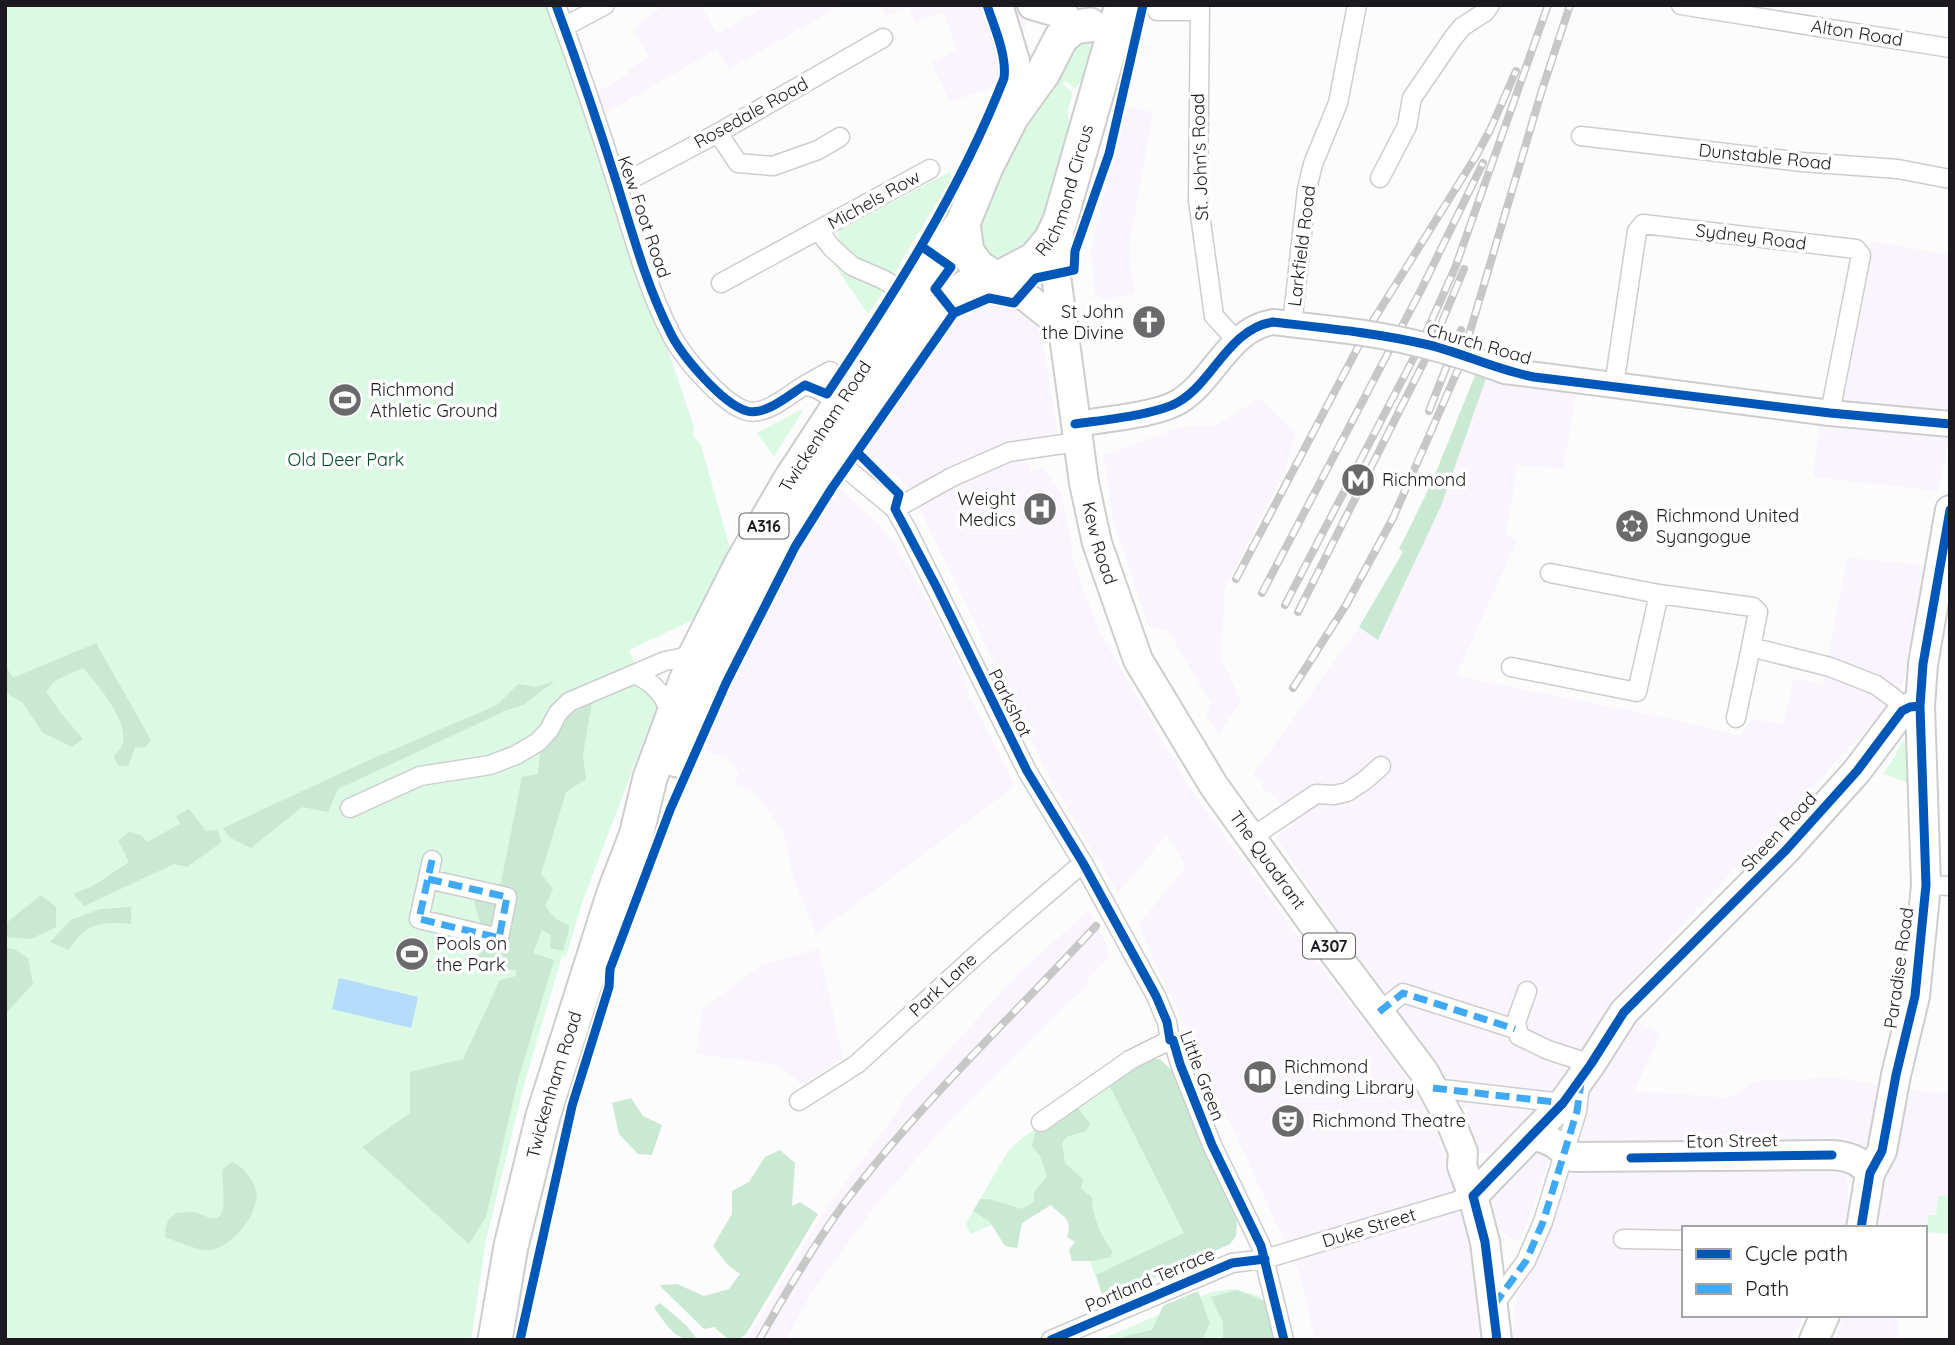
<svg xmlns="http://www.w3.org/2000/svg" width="1955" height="1345" viewBox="0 0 1955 1345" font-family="Quicksand,sans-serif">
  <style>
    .built { fill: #f9f4fd }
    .green { fill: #dcf9e4 }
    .forest { fill: #c9e9d2 }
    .water { fill: #b5dcfb }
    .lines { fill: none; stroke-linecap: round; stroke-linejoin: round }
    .street-casing { stroke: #cecdce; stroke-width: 21 }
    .secondary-casing { stroke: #cecdce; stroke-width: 28 }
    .primary-casing { stroke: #cecdce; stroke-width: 32 }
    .highway-casing { stroke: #cecdce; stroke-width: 37 }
    .street { stroke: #fff; stroke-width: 18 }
    .secondary { stroke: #fff; stroke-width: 24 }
    .primary { stroke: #fff; stroke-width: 28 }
    .highway { stroke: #fff; stroke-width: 33 }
    .rail-casing { stroke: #c7c7c7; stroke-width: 8 }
    .rail { stroke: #fff; stroke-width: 5; stroke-dasharray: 16; stroke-linecap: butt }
    .secondary-bridge-casing { stroke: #cecdce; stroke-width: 28; stroke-linecap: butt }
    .secondary-bridge { stroke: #fff; stroke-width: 24 }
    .quiet { stroke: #3fa9f5; stroke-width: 7; stroke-dasharray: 14 7; stroke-linecap: butt }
    .cycleway-casing { stroke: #fff; stroke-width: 13 }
    .cycleway { stroke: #0057b8; stroke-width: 9 }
    .labels { text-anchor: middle; stroke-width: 7; stroke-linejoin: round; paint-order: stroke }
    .shield { fill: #fff; stroke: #605f62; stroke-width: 2 }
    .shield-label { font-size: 16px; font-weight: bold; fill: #1c1a1e }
    .street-label { font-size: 18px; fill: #1c1a1e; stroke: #fff }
    .poi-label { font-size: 18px; fill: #1c1a1e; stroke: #fff; text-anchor: start }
    .park-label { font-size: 18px; fill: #034b26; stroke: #fff }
  </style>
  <rect width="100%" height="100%" fill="#fcfcfc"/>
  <!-- built -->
  <path class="built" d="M665,5h36l16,29 51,-29h74l-113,64 -12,-20 -113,65 -6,-22 32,-19 -1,-4 20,-12 -14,-25 6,-11z
    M880,5h154l-30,78 -54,19 -19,-39 25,-13 -12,-38 -29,10 -6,-15 -23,9z
    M1125,106l28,6 -24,135 5,46 -27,6 -12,-4 -4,-44z
    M1871,241l79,14v176l-12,60 -125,-14 7,-56 22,-29z
    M995,299l25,11 20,15 18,111 -33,7 1,16 5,13 13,-4 17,25 11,52v13l27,73 90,156 120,164 96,124 29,46 31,95 19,124h-169l-16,-68 -161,-347 48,-58 -19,-33 -49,59 -68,-114 -140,-290 -42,-39 41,-68 52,-66z
    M1487,376l89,19 -13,74 -46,-4 -11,70 11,6 -61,135 192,38 93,22 11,-17 31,5 11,-45 29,5 24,-126 78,7 -22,118 -21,30 -189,200 -76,85 -29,49 -41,50 -21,22 -11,21 -17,15 -21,-3 -10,-13 1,-31 -11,-6 5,-13 -21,-4 -49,-86 -7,3 -109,-165 18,-12 -18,-27 -15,-11 3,-5 -11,-7 106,-148 19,12 63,-133z
    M1259,398l37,35 -12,39 -60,118 -2,71 19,40 -22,32 -13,-17 5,-13 -43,-72 -19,-4 -36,-106 -9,-66 77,-28 36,-2z
    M839,491h3l40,36 28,43 44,83 16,40 -4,7 5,-1 44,87 -199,148 -23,-57 -10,-46 -28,-38 -21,-9 5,-10 -9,-14 -29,-12 30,-67 53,-105z
    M1089,910l18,36 3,10 -23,24 2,4 -20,18 -123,123 -69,79 -66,89 -25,47h-39l78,-130 76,-103v-4l117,-129z
    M819,949l24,108 -41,28 -23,-20 -83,-11 6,-44 59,-45z
    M1632,1019l29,15 -27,57 95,7 27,-17 82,-3 43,7 -13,56 -8,7 -284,-2 15,-62z
    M1912,1090l38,4v103l-12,-1 -2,19h-7l-4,18v-5h-49l9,-58z
    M1533,1146l17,11 -30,84 -9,-2 -26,-21 -2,-13z
    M1566,1162l118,8 163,3 1,41 -3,14h-161v87h121l-14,24 -278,1 1,-30z
    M1844,1315h52l-1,5 4,1v19h-64z"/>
  <!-- green -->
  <path class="green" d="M5,5h543l128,369 18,53 -1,8 8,10 30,107 -27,57 -13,12 -62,29 16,36 16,15 -10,20 -69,182 -16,54 -4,-1 -37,125 -39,159 -15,100h-466z
    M1081,38l13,13 -6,21 -13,17 -10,-8 -2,3 10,9 -6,19 5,21 -24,81 -24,38 -25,9 -13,-7 -8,-8v-16l14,-36 64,-131z
    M951,171v8l-59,98c-25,-10 -48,-18 -55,-45z
    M833,263l40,20 10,9 -15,22z
    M800,410h3l-29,47 -17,-24z
    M1903,741l8,3 -2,39 -26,-9 11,-17h2v-5z
    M1160,1059l11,11 66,150 -1,16 -6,8 -126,56 -38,-106 -96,40 -4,-11 41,-70c12,-14 27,-27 46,-29l93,-64z
    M1938,1196l12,1v37l-24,-2 3,-17h7z
    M1233,1289l27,7 12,44h-172l112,-48z"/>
  <!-- forest -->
  <path class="forest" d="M1476,373l11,3 -46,130 -63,134 -19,-13 44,-75 -4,-3 33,-67z
    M96,643l55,97 -5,7 -11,1 -7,18h-10l-4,-10c2,-3 5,-5 7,-9 12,-22 -24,-63 -38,-79l-27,12 -10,11 15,22 22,26 -11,8 -30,-15 -19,-29 -18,-11v-27l8,13z
    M555,681l-32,24 -16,5 -169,79 -10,23 -26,-5 -51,41 -22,-11 -6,-9 144,-67 130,-56 21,-21 18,3z
    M574,696l18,6 -9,53 3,24 -20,13 -25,82 12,15 -8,17 11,13 14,7 -7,25 -13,-3 1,-13 -9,-5 -9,23 21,7 -36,120 -32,137 -17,27 -107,-97 48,-34v-41l53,-13 37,-79 16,-4v-6l-40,-1 6,-40 -8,-27 12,-14 15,-5 21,-106 16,-3 2,-22z
    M189,809l17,22 11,-1 5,12 -35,25 -13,-3 -90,42 -11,-12 20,-8 36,-24 -11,-21 12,-10 12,5 5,6 33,-18 -4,-8z
    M41,895l15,12v20l-25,12 -26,-2v-13z
    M131,907v17c-31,-3 -45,-1 -62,26l-19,-8 21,-22 29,-11z
    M5,948l9,1 14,9 5,26 -26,28h-2z
    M1160,1059l11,11 66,150 -1,16 -6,8 -126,56 -8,-25 88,-42 -75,-148 37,-25z
    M631,1098l12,18 19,9 -10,30 -14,-1 -19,-20 -7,-31z
    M1077,1107l13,17 -4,7 -20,6 -4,6 3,20 18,16 -2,10 11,8c0,18 9,41 21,54l-3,6 -16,4h-22l-3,-11 6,-8 -8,-5c6,-20 -4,-19 -16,-32l-29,18 -5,25 -12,-2 -16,-25 -16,-10 7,-12h9l33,10 12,-7v-10l13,-16 -7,-20 -8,-10 3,-14 18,-8z
    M780,1150l15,13 -3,43 8,-4 18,12 -72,120 -8,6h-9l-15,-13 -10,2 -45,-44 18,-1 27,12 25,-7 11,-15 -11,-8 -16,-20 19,-32v-23l17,-9 16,-25z
    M232,1162c6,2 8,5 13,9 4,5 10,13 11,19 5,22 -25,60 -48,60 -10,1 -31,-9 -42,-12 -2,-11 1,-20 11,-25 5,0 12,-2 17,-1 6,1 11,5 17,6 21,4 9,-37 12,-49z
    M1237,1290l28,11 10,39h-52v-18l-12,-25z
    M1198,1291l12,32 -8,17h-81l5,-4 26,-6 11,-24z
    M660,1303l26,22 11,14c-22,4 -31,-16 -43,-31z"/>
  <!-- water -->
  <path class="water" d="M339,978l79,19 -7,31 -79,-19z"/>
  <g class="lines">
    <!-- street casing -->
    <g class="street-casing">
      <path id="street" d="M556,5c22,60 43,121 62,182 15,48 29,100 52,145 11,23 52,72 77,79 19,5 43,-17 58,-26l12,4 25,14
        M1200,5l-2,195 16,116 23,25
        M1681,5l269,43
        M1157,11h42
        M564,27l41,-22
        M718,133l20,30 35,3 45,-16 22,-13
        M1581,136l221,26 96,7 52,10
        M1380,178l27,-52 5,-28 41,-60 9,-11 23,-15 5,-7
        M618,186l100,-53 165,-95
        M818,230l14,18 20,18 30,13 31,17
        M721,283l209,-114
        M1292,325l15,-136 6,-25 25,-61 19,-98
        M805,385l25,-14
        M1614,386l23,-155 6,-7 213,25 5,6 -31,158
        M835,459l60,50 12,21 120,241 56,92 73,133 11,26 3,18h3l7,24 32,81 49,101 23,94
        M895,509l57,-32 57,-25 68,-10
        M1659,594l94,13 5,5 -7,35 79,20 46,18 19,14 7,12
        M1511,667l126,25 22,-98 -109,-21
        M634,674c18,7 35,24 36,44
        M1736,718l15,-71
        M350,808l70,-32 70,-11 26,-10 22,-13 11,-12 9,-17 11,-11 96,-41 35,-7
        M1252,837l64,-43 18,1 13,-3 17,-11 17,-15
        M428,879l79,18 -8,41 -80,-19 13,-59
        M1926,885l24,1
        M1527,991l-11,31 3,14 29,14 43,14
        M1379,1012l24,-19 112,36
        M1433,1088l130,15
        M799,1101l58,-37 128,-117 98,-84
        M1041,1122l89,-62 40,-20
        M1623,1239l61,1
        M1494,1305l32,-44 17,-39 34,-111 3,-25
        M1051,1340l181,-77 33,-4 208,-63"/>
    </g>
    <!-- secondary casing -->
    <g class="secondary-casing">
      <path id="secondary" d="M1505,371l325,42 120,11
        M1075,424c27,-4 83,-9 105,-23 34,-21 49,-72 93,-79l68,8"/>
    </g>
    <!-- primary casing -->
    <g class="primary-casing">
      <g id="primary">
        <path d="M998,5l17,56v12l-15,51"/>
        <path d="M1032,5l32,9"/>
        <path id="s1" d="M1060,221l-4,55 28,207 13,60 41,117 76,126 113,157 97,129 26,48 13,32 -1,14 11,30 12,46 12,98"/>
        <path d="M1001,277l63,50"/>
        <path d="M1533,1134l21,9 19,14 259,-2c16,1 28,5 38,18"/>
        <path d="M1473,1196l90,-93 28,-39 33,-52 162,-162 71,-79 45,-60 8,-4 10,-1"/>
        <path d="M1861,1228l9,-55 12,-22 14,-76 19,-79 11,-111 -6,-179 3,-42 27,-154"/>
        <path d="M1814,1340l11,-25"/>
      </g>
    </g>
    <!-- highway casing -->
    <g class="highway-casing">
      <g id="highway">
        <path d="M996,279l-18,-12 -11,-15 -4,-29 23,-56 26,-51 31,-43 18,-35 13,-11 16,-2"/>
        <path id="s2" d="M677,760l42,-93 50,-100 40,-68 111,-172 24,-26 24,-15 33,-9 34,-18 16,-19 9,-19 62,-216"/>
        <path id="s3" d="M495,1340l16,-94 32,-130 71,-223 22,-57 14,-58 46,-124 46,-91 47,-81 140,-214 34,-45"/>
      </g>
    </g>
    <!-- street -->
    <use href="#street" class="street"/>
    <!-- secondary -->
    <use href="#secondary" class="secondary"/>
    <!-- primary -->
    <use href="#primary" class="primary"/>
    <!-- highway -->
    <use href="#highway" class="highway"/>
    <!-- rail casing -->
    <g class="rail-casing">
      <path id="rail" d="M1429,411l32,-81
        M1236,579l130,-247 110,-176 14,-26 26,-59
        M1262,593l159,-303 62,-127
        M1285,605l137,-263 33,-74 93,-263
        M1298,612l133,-264 33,-79
        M1293,688l53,-83 47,-87 67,-153 82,-275 28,-85
        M759,1340c26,-46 53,-92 84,-135 76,-101 168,-187 253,-279"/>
    </g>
    <!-- rail -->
    <use href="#rail" class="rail"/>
    <!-- secondary-bridge casing -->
    <g class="secondary-bridge-casing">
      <path id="secondary-bridge" d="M1341,330c60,7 107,20 164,41"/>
    </g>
    <!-- secondary-bridge -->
    <use href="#secondary-bridge" class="secondary-bridge"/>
    <!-- quiet -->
    <path class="quiet" d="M428,879l79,18 -8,41 -80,-19 13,-59
      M1379,1012l24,-19 112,36
      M1433,1088l130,15
      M1494,1305l32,-44 17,-39 34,-111 4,-28"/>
    <!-- cycleway casing -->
    <g class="cycleway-casing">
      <path id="cycleway" d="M556,5c22,60 43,121 62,182 15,48 29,100 52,145 11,23 52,72 77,79 19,5 43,-17 58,-26l22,9c67,-100 133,-203 177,-316 3,-23 -10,-51 -17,-73
        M921,246l30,21 -16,22 19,24
        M1075,424c27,-4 83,-9 105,-23 34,-21 49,-72 93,-79 52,6 105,11 156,23 36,9 68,25 105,32l296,36 120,11
        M858,453l41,41 -4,15 41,77 91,185 56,92 73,133 11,26 3,18h3l7,24 32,81 49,101 23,94
        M1631,1158l201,-3
        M1861,1228l9,-55 12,-22 14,-76 19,-79 11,-111 -6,-179 3,-42 27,-154
        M520,1340l52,-234 37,-119 1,-18 60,-159 56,-127 69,-136 37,-59 122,-175 35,-15 25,5 22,-25 38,-8 1,-19 34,-97 34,-149
        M1051,1340l181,-77 33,-4
        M1497,1340l-12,-98 -12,-46 90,-93 28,-39 33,-52 162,-162 71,-79 45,-60 8,-4 10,-1"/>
    </g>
    <!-- cycleway -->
    <use href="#cycleway" class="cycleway"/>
  </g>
  <!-- icons -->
  <defs>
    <g id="church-disc" transform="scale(1.75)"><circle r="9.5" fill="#6a696c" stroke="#fff"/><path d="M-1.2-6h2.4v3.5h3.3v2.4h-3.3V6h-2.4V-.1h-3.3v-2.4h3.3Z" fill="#fff"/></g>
    <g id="stadium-disc" transform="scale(1.75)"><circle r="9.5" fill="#6a696c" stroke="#fff"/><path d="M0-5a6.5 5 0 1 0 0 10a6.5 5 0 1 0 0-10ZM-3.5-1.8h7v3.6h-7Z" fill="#fff"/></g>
    <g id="metro-disc" transform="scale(1.75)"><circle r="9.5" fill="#6a696c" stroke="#fff"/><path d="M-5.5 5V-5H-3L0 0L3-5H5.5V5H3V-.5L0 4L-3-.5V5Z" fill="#fff"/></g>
    <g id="hospital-disc" transform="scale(1.75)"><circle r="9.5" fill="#6a696c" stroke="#fff"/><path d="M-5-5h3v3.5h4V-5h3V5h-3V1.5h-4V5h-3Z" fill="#fff"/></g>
    <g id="synagogue-disc" transform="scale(1.75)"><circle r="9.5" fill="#6a696c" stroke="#fff"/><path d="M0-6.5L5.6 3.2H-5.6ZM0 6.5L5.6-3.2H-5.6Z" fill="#fff"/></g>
    <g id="library-disc" transform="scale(1.75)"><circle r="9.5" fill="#6a696c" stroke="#fff"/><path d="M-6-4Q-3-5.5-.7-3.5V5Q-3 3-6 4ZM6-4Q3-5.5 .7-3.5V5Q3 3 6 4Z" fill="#fff"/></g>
    <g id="theatre-disc" transform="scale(1.75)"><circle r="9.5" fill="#6a696c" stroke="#fff"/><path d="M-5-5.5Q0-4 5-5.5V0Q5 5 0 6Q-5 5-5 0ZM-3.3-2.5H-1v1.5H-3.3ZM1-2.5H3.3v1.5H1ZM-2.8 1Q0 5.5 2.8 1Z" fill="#fff"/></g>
  </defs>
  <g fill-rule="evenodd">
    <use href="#church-disc" x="1149" y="322"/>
    <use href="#stadium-disc" x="345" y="400"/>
    <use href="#metro-disc" x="1358" y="480"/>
    <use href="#hospital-disc" x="1040" y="509"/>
    <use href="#synagogue-disc" x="1632" y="526"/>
    <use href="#stadium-disc" x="412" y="954"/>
    <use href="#library-disc" x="1260" y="1077"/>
    <use href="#theatre-disc" x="1288" y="1121"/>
  </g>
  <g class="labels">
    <!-- shield labels -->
    <g class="shield">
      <rect x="739.5" y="513.5" width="49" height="25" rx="5"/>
      <rect x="1303" y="933.5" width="52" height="25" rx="5"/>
    </g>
    <g class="shield-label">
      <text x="764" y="532">A316</text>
      <text x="1329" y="952">A307</text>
    </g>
    <!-- street labels -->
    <g class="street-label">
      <text transform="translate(1857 33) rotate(9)" y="6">Alton Road</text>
      <text transform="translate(751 113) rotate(-29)" y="6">Rosedale Road</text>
      <text transform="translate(1200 157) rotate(-92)" y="6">St. John's Road</text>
      <text transform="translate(1765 157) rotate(6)" y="6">Dunstable Road</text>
      <text dy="6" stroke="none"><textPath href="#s2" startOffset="710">Richmond Circus</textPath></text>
      <text transform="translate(874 200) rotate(-29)" y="6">Michels Row</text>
      <text transform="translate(644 217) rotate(71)" y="6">Kew Foot Road</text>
      <text transform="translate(1751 237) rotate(7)" y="6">Sydney Road</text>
      <text transform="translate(1302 246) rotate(-83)" y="6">Larkfield Road</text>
      <text transform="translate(1479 344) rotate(16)" y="6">Church Road</text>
      <text dy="6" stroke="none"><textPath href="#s3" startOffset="978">Twickenham Road</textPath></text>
      <text dy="6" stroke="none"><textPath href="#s1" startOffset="326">Kew Road</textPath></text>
      <text transform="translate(1010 703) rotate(63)" y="6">Parkshot</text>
      <text transform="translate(1779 832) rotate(-47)" y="6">Sheen Road</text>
      <text dy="6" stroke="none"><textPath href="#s1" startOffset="688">The Quadrant</textPath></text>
      <text transform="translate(1899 968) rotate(-82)" y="6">Paradise Road</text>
      <text transform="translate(943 985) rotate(-43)" y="6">Park Lane</text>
      <text transform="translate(1202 1076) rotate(69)" y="6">Little Green</text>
      <text dy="6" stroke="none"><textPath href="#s3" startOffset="262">Twickenham Road</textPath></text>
      <text transform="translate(1732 1141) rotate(-1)" y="6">Eton Street</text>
      <text transform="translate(1369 1228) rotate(-17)" y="6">Duke Street</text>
      <text transform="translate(1150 1280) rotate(-23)" y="6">Portland Terrace</text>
    </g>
    <!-- poi labels -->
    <g class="poi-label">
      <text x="1124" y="318" text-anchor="end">St John<tspan x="1124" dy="21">the Divine</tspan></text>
      <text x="370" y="396">Richmond<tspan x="370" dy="21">Athletic Ground</tspan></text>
      <text x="1382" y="486">Richmond</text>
      <text x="1016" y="505" text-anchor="end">Weight<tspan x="1016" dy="21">Medics</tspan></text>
      <text x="1656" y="522">Richmond United<tspan x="1656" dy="21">Syangogue</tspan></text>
      <text x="436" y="950">Pools on<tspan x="436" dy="21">the Park</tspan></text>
      <text x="1284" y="1073">Richmond<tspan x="1284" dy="21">Lending Library</tspan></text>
      <text x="1312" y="1127">Richmond Theatre</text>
    </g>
    <!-- park labels -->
    <g class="park-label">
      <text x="346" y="466">Old Deer Park</text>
    </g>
  </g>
  <!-- border -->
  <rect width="1955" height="1345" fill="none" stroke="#1c1a1e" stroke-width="14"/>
  <!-- legend -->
  <rect x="1682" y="1226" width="245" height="91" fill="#ffffff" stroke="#a4a3a5" stroke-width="2"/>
  <rect x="1696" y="1249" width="35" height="10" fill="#0057b8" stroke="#a4a3a5" stroke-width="2"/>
  <text x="1745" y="1261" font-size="21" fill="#1c1a1e">Cycle path</text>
  <rect x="1696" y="1284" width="35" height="10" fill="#3fa9f5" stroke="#a4a3a5" stroke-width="2"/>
  <text x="1745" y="1296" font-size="21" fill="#1c1a1e">Path</text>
</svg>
